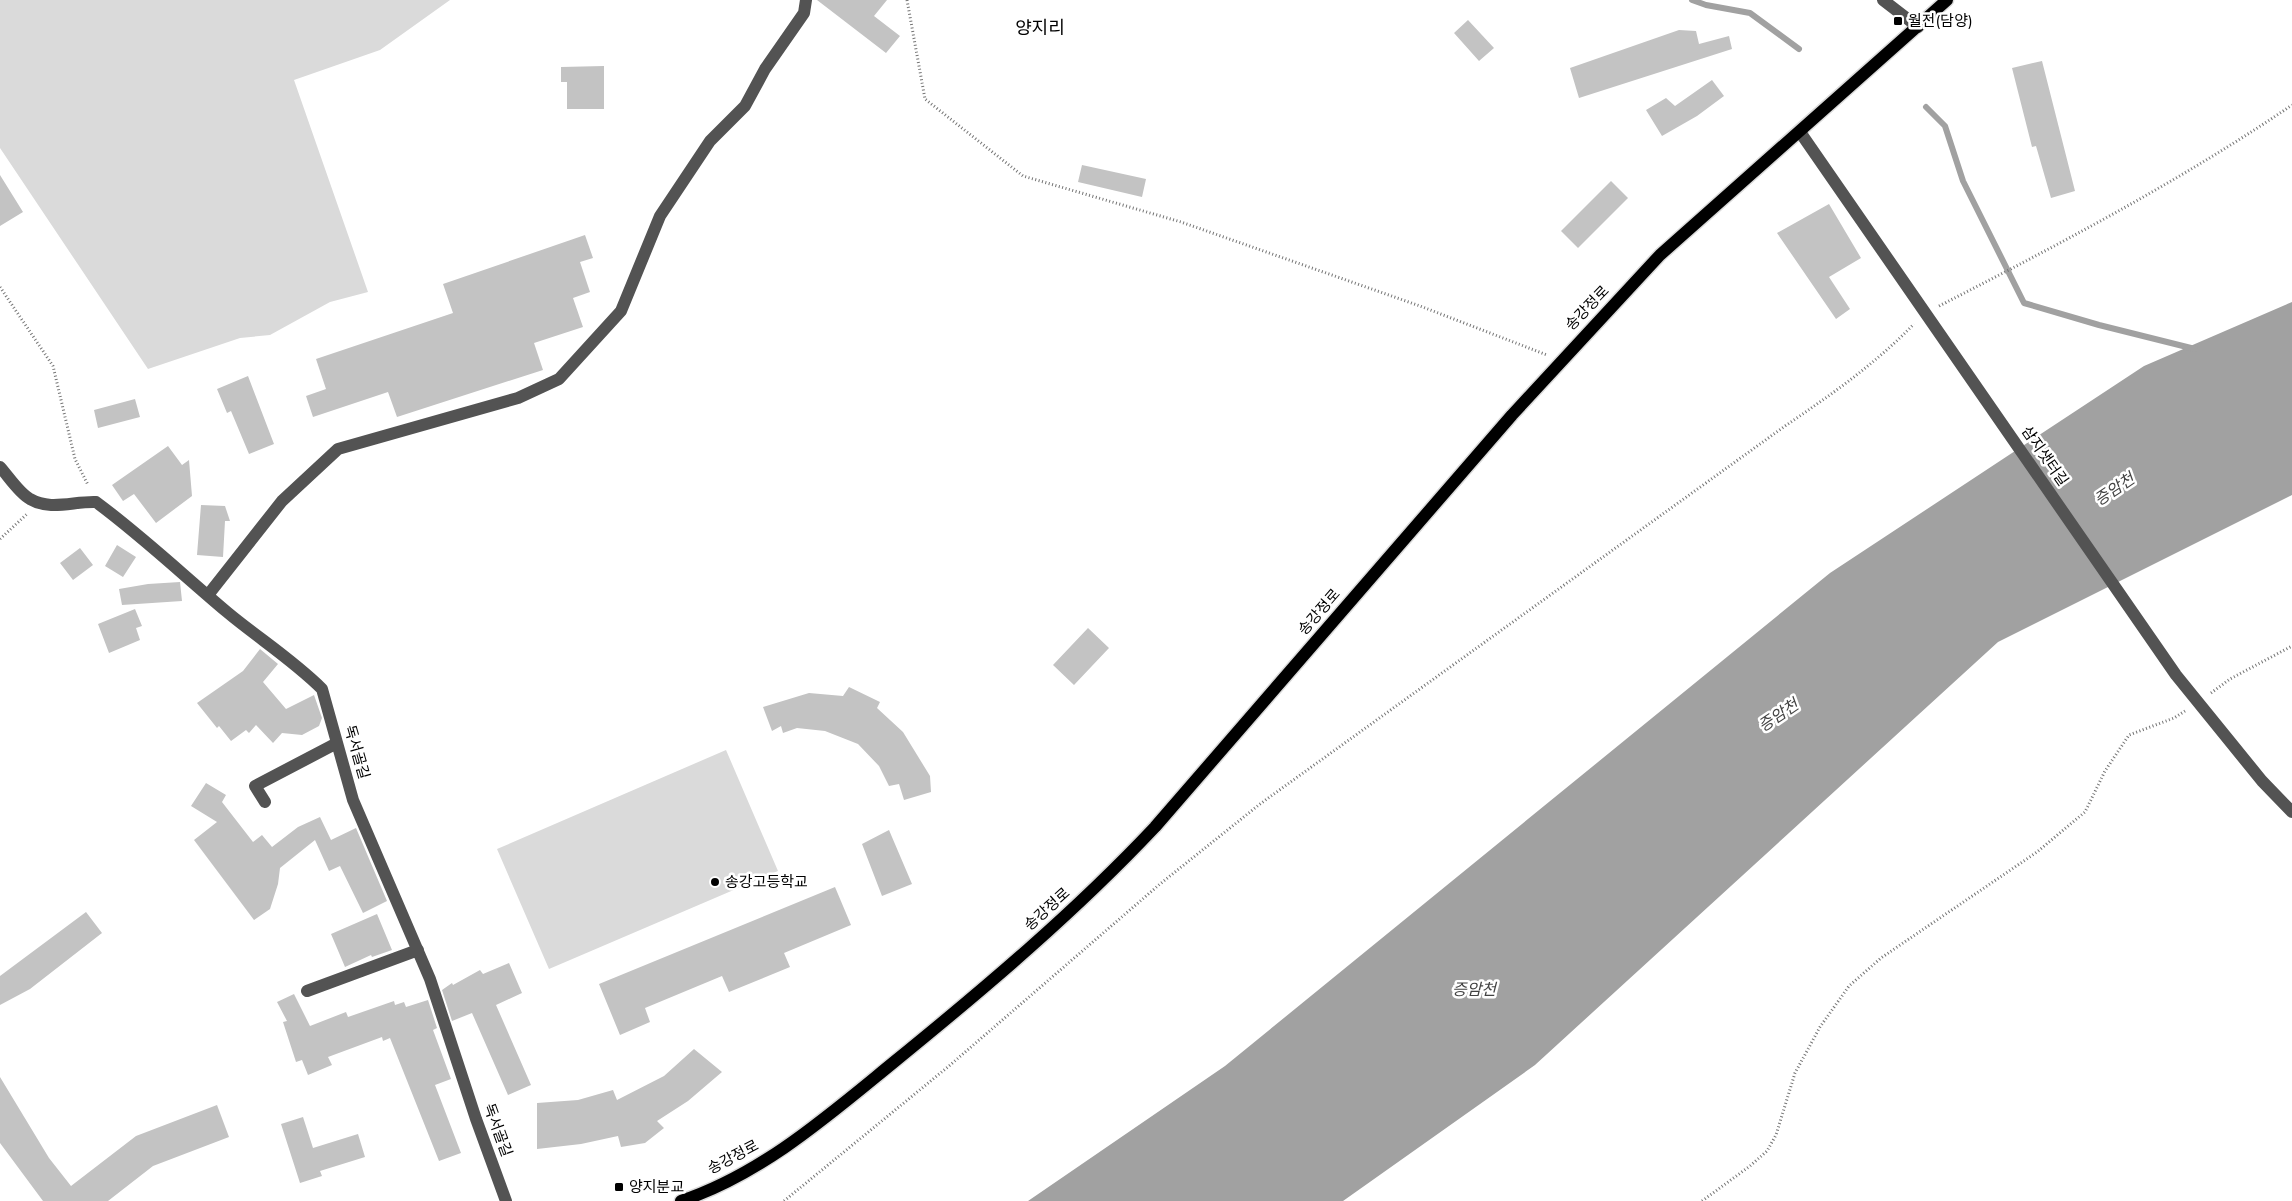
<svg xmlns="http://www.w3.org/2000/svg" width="2292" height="1201" viewBox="0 0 2292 1201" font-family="Mulish,'Noto Sans KR',sans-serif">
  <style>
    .green { fill: #dadada }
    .water { fill: #a1a1a1 }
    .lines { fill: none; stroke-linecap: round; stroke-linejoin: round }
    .stream { stroke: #a1a1a1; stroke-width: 6 }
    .building { fill: #c3c3c3 }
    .major-casing { stroke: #dbdbdb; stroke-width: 15 }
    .path { stroke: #757575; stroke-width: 3; stroke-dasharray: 1 2.5; stroke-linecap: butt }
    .minor { stroke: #535353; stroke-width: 12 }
    .major { stroke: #000; stroke-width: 12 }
    .poi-dot { fill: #000; stroke: #fff; stroke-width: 2 }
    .labels { text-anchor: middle; stroke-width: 5; stroke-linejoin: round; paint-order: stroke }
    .poi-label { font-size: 15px; fill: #000; stroke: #fff; text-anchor: start }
    .street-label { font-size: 15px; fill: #000; stroke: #fff }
    .water-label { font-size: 16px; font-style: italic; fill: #424242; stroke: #fff }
    .quarter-label { font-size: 18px; fill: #000; stroke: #fff }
  </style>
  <rect width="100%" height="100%" fill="#fff"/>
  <!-- green -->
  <path class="green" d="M0,0h450l-70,50 -86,30 74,212 -38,10 -60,33 -30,3 -92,31 -148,-221z
    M726,750l52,121 -229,98 -52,-120z"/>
  <!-- water -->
  <path class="water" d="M2292,302v193l-294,147 -463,423 -192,136h-315l197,-135 605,-493 314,-207z"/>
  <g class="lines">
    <!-- stream -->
    <path class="stream" d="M1692,0l14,5 44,8 49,36
      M1926,107l19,19 18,55 61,122 75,22 96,24"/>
  </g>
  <!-- building -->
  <path class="building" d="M817,0h70l-13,16 26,20 -14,17z
    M1468,20l26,28 -15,13 -25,-28z
    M1679,30l17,1 3,13 30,-8 3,13 -153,49 -9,-30z
    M2042,61l33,130 -24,7 -15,-52 -4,1 -20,-79z
    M604,66v43h-37v-27h-6v-15z
    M1712,80l12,16 -27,20 -35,20 -16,-26 20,-12 9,8z
    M1082,165l64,14 -4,18 -64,-15z
    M0,175l23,37 -23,14z
    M1611,181l17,17 -50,50 -17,-17z
    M1829,204l32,54 -32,19 21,32 -14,10 -59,-86z
    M585,235l8,23 -13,4 10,30 -17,6 10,29 -49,16 9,27 -146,47 -9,-25 -75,25 -7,-21 20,-7 -10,-30 137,-46 -10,-29z
    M248,376l26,68 -25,10 -18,-43 -4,2 -10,-24z
    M135,399l5,18 -42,11 -4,-18z
    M168,446l14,19 7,-5 3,36 -36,27 -22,-29 -11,7 -11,-16z
    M201,505l24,1 5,15h-5l-2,36 -26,-2z
    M117,545l19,12 -13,20 -18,-11z
    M80,548l13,17 -20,15 -13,-17z
    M180,582l2,19 -60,4 -3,-16 29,-5z
    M135,609l7,17 -6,2 4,12 -31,13 -11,-29z
    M1088,628l21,20 -35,37 -21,-20z
    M260,649l18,15 -15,18 23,27 28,-14 8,23 -3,8 -17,9 -20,-2 -9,10 -17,-18 -7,8 -3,-3 -15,11 -12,-15 -2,2 -20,-25 46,-32z
    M849,687l31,15 -3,6 26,24 27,44 1,16 -27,8 -5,-16 -10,2 -10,-20 -21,-22 -33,-13 -28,-3 -14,5 -2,-7 -9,5 -9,-24 46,-14 34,3z
    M206,783l20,12 -4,7 31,40 9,-7 10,12 26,-20 22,-10 11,23 25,-12 31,73 -24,12 -23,-47 -11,5 -14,-31 -35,28 -2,16 -8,25 -16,11 -60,-80 23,-18 -26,-16z
    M889,830l23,54 -30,12 -20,-52z
    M835,887l16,38 -67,28 6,14 -61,25 -7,-16 -77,32 5,14 -30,13 -21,-51z
    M86,912l16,21 -72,56 -30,16v-29z
    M377,914l15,36 -20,7 -1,-2 -26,12 -14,-33z
    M509,963l13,30 -26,12 35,80 -23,10 -36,-82 -20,8 -10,-31 10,-7 1,2 27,-15 3,4z
    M294,994l16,32 36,-14 2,5 46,-16 1,4 9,-3 2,5 22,-7 9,28 -4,2 18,49 -16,6 26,68 -22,8 -49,-123 -7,3 -1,-4 -54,20 4,8 -24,10 -6,-15 -6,2 -13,-40 4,-1 -10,-19z
    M694,1049l28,23 -34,29 -31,20 7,7 -19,15 -24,4 -3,-11 -37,8 -44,5v-46l41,-3 35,-10 4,10 47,-24z
    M0,1077l49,81 22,28 65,-50 81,-31 12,32 -76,29 -45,35h-65l-43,-58z
    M303,1117l10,31 45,-14 7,23 -45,14 2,5 -22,7 -19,-59z"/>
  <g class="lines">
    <!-- major casing -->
    <g class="major-casing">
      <path id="major" d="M681,1201c81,-27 148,-86 213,-139 91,-74 181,-150 261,-235l357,-412 148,-160 287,-255"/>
    </g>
    <!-- path -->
    <path class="path" d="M907,0l18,99 98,77 158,46 239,84 127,49
      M0,287l53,79 22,93 13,26
      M1939,306c121,-62 241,-125 353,-201
      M0,539l27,-25
      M2211,693l19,-14 62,-33
      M784,1201l165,-135 211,-182 100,-80 525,-378c46,-31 90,-62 129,-102
      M1702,1201l48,-35 17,-15 9,-16 19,-62 25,-46 29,-41 32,-28 156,-106 48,-40 20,-41 24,-36 45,-17 11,-7"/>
    <!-- minor -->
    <path class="minor" d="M1883,0l35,27
      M1800,132l376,543 86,106 30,31
      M0,467c9,10 19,26 30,32 20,12 44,2 66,3 46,34 87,73 131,110 31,26 66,48 95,77l31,111 77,179 46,140 30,82
      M208,595l74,-94 56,-52 180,-51 41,-19 62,-68 39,-95 50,-75 35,-35 20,-37 39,-56 2,-13
      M265,802l-10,-16 82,-43
      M307,991l111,-41"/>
    <!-- major -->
    <use href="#major" class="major"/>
  </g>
  <!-- markers -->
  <g class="poi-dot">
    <rect x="1893" y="16" width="10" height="10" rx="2.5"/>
    <circle cx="715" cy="882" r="5"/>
    <rect x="614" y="1182" width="10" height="10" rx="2.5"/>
  </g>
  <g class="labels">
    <!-- poi labels -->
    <g class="poi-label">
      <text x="1908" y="26">월전(담양)</text>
      <text x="725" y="887">송강고등학교</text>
      <text x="629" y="1192">양지분교</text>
    </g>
    <!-- street labels -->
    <g class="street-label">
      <text transform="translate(1587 308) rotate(-46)" y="5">송강정로</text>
      <text transform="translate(2045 456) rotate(55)" y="5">삼지샛터길</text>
      <text transform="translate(1319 612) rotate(-49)" y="5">송강정로</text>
      <text transform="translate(357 752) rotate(74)" y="5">독서골길</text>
      <text transform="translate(1047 909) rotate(-42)" y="5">송강정로</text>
      <text transform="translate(498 1130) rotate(70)" y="5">독서골길</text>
      <text transform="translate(733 1157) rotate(-28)" y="5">송강정로</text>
    </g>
    <!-- water labels -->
    <g class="water-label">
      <text transform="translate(2114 489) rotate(-34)" y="6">증암천</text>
      <text transform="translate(1778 715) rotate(-34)" y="6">증암천</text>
      <text x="1474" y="995">증암천</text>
    </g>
    <!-- quarter labels -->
    <g class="quarter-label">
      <text x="1040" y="34">양지리</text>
    </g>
  </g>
</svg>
